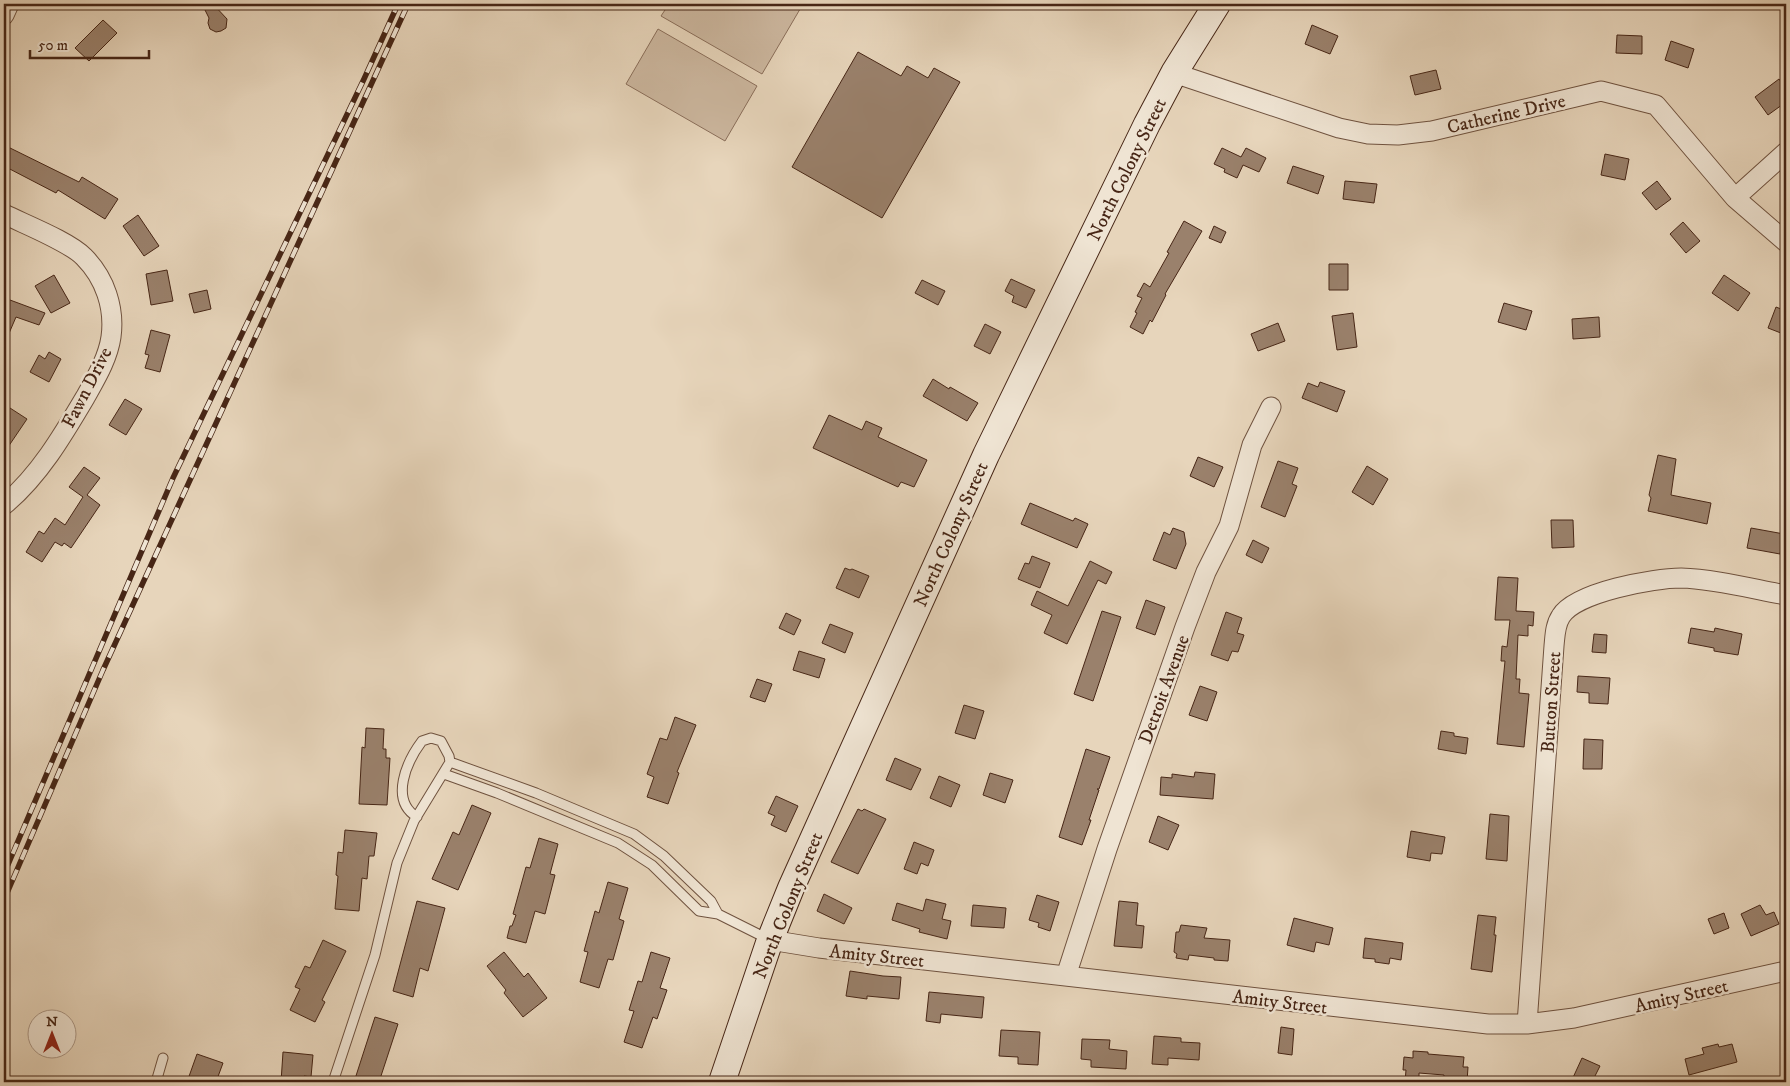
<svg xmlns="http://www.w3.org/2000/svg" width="1790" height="1086" viewBox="0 0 1790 1086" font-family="'IM FELL DW Pica',serif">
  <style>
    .green { fill: #ccb79f; stroke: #8a6e5a }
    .building { fill: #9a816c; stroke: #472616 }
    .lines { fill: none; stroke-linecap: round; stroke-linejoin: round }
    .service-casing { stroke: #6f523f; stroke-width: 11 }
    .minor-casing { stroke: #6f523f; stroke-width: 21 }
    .secondary-casing { stroke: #472616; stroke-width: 28 }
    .service { stroke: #efe4d3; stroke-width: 9 }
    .minor { stroke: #efe4d3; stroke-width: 19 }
    .secondary { stroke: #efe4d3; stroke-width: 26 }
    .rail-casing { stroke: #472616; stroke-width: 5.5 }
    .rail { stroke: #efe4d3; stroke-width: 4; stroke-dasharray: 11; stroke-linecap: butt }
    .labels { text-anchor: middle; stroke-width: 5; stroke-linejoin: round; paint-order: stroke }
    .street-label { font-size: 19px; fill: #472616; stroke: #efe4d3 }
  </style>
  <rect width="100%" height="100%" fill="#e7d5bb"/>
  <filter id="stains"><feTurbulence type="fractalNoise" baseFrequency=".004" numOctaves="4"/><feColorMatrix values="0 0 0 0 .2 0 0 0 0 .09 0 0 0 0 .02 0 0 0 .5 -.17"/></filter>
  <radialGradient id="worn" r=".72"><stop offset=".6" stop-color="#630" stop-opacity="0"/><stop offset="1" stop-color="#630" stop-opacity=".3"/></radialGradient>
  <!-- green -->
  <path class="green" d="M669,4h134l-41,70 -101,-58z
    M658,29l99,57 -32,55 -99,-57z"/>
  <!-- building -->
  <path class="building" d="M202,4h11l14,15 -1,9 -5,3 -5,1 -6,-3 -2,-6 1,-5z
    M103,20l14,13 -28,28 -14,-13z
    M1312,25l26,11 -8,18 -25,-10z
    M1617,35l25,1v18l-26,-1z
    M1671,41l23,8 -6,19 -23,-8z
    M858,52l43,24 6,-10 21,12 6,-10 26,14 -78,136 -90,-51z
    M1436,70l5,19 -26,6 -5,-19z
    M1779,79l7,10v13l-18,13 -13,-18z
    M4,145l75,37 3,-5 36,22 -13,20 -47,-29 -2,3 -52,-27z
    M1222,148l19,9 5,-9 20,10 -7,14 -16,-7 -6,13 -13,-6 1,-3 -11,-5z
    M1605,154l24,5 -4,21 -24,-5z
    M1293,166l31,10 -6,18 -31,-11z
    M1345,181l32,3 -3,19 -31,-4z
    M1657,181l14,18 -15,11 -14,-17z
    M138,215l21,31 -15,10 -21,-30z
    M1184,221l18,10 -37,63 1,1 -14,27 -2,-2 -7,14 -13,-7 7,-14 -2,-1 7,-14 -5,-2 7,-13 6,4 19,-34 -2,-1z
    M1683,222l17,19 -14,12 -16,-19z
    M1214,226l12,6 -5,11 -12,-5z
    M1329,264h19v26h-19z
    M167,270l6,31 -22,4 -5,-31z
    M54,275l16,28 -19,10 -16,-27z
    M1724,275l26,18 -12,18 -26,-18z
    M1011,279l24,11 -9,18 -14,-6 2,-6 -9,-5z
    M922,280l23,11 -7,14 -23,-12z
    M207,290l4,19 -17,4 -5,-19z
    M10,300l35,13 -6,12 -23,-8 -12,28v-42z
    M1504,303l28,8 -6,19 -28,-8z
    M1776,307l10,4v24l-18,-7z
    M1353,313l4,34 -20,3 -5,-34z
    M1599,317l1,20 -27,2 -1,-20z
    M1278,323l7,18 -27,10 -7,-17z
    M985,324l16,8 -11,22 -16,-8z
    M151,330l19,5 -10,37 -15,-4 4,-13 -4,-1z
    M49,352l12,7 -12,23 -19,-10 9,-17 6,4z
    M933,379l16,10 1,-2 28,16 -11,18 -44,-25z
    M1320,382l25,9 -8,21 -35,-14 6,-15 10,4z
    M125,399l17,10 -16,26 -17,-10z
    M10,408l17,11 -23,34v-35z
    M829,415l33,15 4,-9 16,7 -4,9 49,23 -13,27 -13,-5 -3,5 -85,-39z
    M1658,455l18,4 -5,36 40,8 -4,21 -59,-13 3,-13 -2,-3z
    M1198,457l25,10 -9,20 -24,-11z
    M1278,461l20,7 -6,16 5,2 -12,31 -24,-10z
    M1367,466l21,13 -15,26 -21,-13z
    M84,467l16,11 -13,17 13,10 -29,43 -7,-5 -2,3 -7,-4 -13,20 -16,-10 13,-21 5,3 11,-16 10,7 18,-28 -14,-10z
    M1030,503l43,18 2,-3 13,6 -11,24 -56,-24z
    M1551,520h22l1,27 -22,1z
    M1173,528l11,4 2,12 -10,25 -23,-9 11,-28 6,3z
    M1751,528l33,6 -4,20 -33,-6z
    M1253,540l16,8 -7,15 -16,-8z
    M1032,556l18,7 -10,25 -22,-9 7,-16 4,1z
    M1090,561l22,11 -6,12 -8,-4 -31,64 -23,-11 8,-18 -21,-10 6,-14 31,15z
    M845,568l5,2 2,-1 17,7 -10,22 -23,-10z
    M1498,577l20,1 -2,33 18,1 -1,14 -5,-1v11l-10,-1 -2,44h4l-1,14 10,1 -5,53 -27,-3 8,-83h-4l1,-15 5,1 3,-27h-15z
    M1146,600l19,7 -10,28 -19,-7z
    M1102,611l19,6 -28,84 -19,-7z
    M1226,612l16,6 -5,15 7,2 -6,17 -6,-1 -4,10 -17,-6z
    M786,613l15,7 -7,15 -15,-7z
    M830,624l23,9 -8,20 -23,-10z
    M1691,628l23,4 1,-4 27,6 -4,21 -24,-4v-3l-26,-5z
    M1594,634l13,1 -1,18 -14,-1z
    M799,651l26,8 -6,19 -26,-8z
    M1578,676l32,2 -2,26 -19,-1v-10l-12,-1z
    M757,679l15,5 -7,18 -15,-5z
    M1200,686l17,6 -10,29 -18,-6z
    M964,705l20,6 -9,28 -20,-6z
    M675,717l21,8 -19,47 2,1 -11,31 -21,-7 7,-20 -7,-3 13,-36 7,2z
    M366,728l18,1 -1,20h3v9h4l-3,47 -28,-1 3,-57 3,1z
    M1441,731l13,2v3l14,2 -2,16 -28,-5z
    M1584,739l19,1 -1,29h-19z
    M1086,749l24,8 -11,32h-2l2,1 -10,30h2l-9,25 -23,-8z
    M895,758l26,11 -10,21 -25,-10z
    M1195,772l20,2 -2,25 -53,-4 1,-18 11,1v-4l22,3z
    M990,773l23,7 -8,23 -22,-8z
    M939,776l21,9 -9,22 -21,-9z
    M776,796l22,10 -12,26 -15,-7 4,-9 -7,-3z
    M472,805l19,8 -33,77 -26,-11 21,-47 6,3z
    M858,809l4,2 2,-2 22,10 -28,55 -27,-12z
    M1490,814l19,2 -2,45 -21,-2z
    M1158,816l21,9 -11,25 -19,-8z
    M345,830l32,3 -3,23h-5l-2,23 -5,-1 -3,33 -24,-2 3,-33 -2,-1 2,-23 5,1z
    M1411,831l34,6 -3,17 -11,-1 -1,8 -23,-4z
    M539,838l19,6 -8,30 5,1 -10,39 -10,-3 -9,32 -19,-5 3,-12h2l4,-11 -3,-1 13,-47 4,1z
    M914,842l20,8 -6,16 -7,-3 -4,11 -13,-5z
    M608,882l20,6 -9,31 5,2 -11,39 -5,-1 -9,29 -19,-6 8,-30 -4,-1 11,-40 4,2z
    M824,894l28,14 -8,16 -27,-13z
    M1037,895l22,7 -9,29 -12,-4 1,-4 -10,-3z
    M926,899l20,5 -4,15 9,2 -4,18 -28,-7 1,-3 -28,-9 5,-17 26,8z
    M417,901l28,7 -17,63 -8,-3 -7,29 -20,-6z
    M1119,901l19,2 -2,22 8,1 -2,22 -28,-2z
    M973,905l33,3 -2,20 -33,-2z
    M1760,905l6,10 8,-3 5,12 -28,12 -10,-22z
    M1724,913l5,15 -15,6 -6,-15z
    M1478,915l18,2 -2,18h2l-4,37 -21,-3z
    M1294,918l39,10 -4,17 -13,-3 -2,10 -27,-7z
    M1181,925l26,3 -3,10 26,2 -2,21 -14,-1v-2l-25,-3 -1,5 -12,-2 1,-4 -3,-2 2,-20h3z
    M1365,938l38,5 -2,17 -11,-2 -1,6 -14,-2v-3l-12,-1z
    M323,940l23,11 -24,49 3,2 -10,20 -25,-12 10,-21 -5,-2 10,-21 5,2z
    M504,952l20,25 4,-4 19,25 -24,19 -19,-24 2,-3 -19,-24z
    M651,952l19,6 -10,30 7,2 -10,29 -4,-2 -11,31 -18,-6 10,-31 -5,-1 9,-29 4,1z
    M850,971l33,5 18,1 -2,22 -32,-3v3l-21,-3z
    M929,992l55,5 -2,21 -41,-4 -1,9 -14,-2z
    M375,1017l23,7 -19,58h-25z
    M1281,1027l13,2 -2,26 -14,-2z
    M1001,1030l39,2 -2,33 -20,-1v-7l-19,-1z
    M1154,1036l27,2v4l19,1 -1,17 -31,-2v7l-16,-1z
    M1082,1039l28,1 -1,9 18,2 -1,18 -35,-2v-7l-10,-1z
    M1718,1044l1,3 13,-3 5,18 -48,13 -4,-16 19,-5 -2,-6z
    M1413,1051l15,1v2l36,3 -1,10h5l-1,15h-23v-7l-25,-2v9h-14l1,-12h-3l1,-13 9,1z
    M283,1052l30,3 -2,22 -7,-1 -1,6h-22z
    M197,1054l26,9 -7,19h-29z
    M1582,1058l18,8 -8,16h-21z"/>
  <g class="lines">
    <!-- service casing -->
    <g class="service-casing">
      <path id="service" d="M444,774l53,19 121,50 34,22 47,46 19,3 -7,-13 -47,-45 -30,-22 -98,-41 -86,-31
        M718,914l50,25
        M156,1082l7,-24
        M333,1082l42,-127 22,-92 17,-42 36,-59 -1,-6 -8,-15 -10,-3 -9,3c-15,20 -33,59 -5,76"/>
    </g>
    <!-- minor casing -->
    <g class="minor-casing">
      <path id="minor" d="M4,15l5,-11
        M1174,73l165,55 29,6 30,1 34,-4 169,-40 55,14 79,93 51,44
        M1735,198l51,-46
        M4,214c20,10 66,28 80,43 21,21 31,51 27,80 -3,21 -15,41 -25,59 -23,39 -47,80 -82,109
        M770,940l49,8 669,76h39l47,-6 212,-47
        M1066,976l41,-127 78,-222 21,-55 23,-46 23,-81 19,-38
        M1527,1024l27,-378c1,-10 1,-21 7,-30 15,-24 93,-38 120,-38 34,1 72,11 105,17"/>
    </g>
    <!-- secondary casing -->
    <g class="secondary-casing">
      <path id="secondary" d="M722,1082l48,-142 21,-52 195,-433 161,-331 27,-51 43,-69"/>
    </g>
    <!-- service -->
    <use href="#service" class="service"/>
    <!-- minor -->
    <use href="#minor" class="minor"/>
    <!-- secondary -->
    <use href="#secondary" class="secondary"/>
    <!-- rail casing -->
    <g class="rail-casing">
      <path id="rail" d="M4,874l169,-396 191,-399 34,-75
        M4,900l99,-230 305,-666"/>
    </g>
    <!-- rail -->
    <use href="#rail" class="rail"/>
  </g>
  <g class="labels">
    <!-- street labels -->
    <g class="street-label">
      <text transform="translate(1506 113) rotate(-13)" y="7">Catherine Drive</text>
      <text transform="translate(1126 169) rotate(-64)" y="7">North Colony Street</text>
      <text transform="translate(86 387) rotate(-63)" y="7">Fawn Drive</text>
      <text transform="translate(950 534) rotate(-66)" y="7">North Colony Street</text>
      <text transform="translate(1163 689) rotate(-70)" y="7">Detroit Avenue</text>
      <text transform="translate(1550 702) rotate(-86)" y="7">Button Street</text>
      <text transform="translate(787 905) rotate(-68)" y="7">North Colony Street</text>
      <text transform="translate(877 955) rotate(6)" y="7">Amity Street</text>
      <text transform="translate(1681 995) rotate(-13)" y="7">Amity Street</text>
      <text transform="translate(1280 1001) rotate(7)" y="7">Amity Street</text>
    </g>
  </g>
  <!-- margin -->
  <rect width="1790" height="1086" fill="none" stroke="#e7d5bb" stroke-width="20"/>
  <rect x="5" y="5" width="1780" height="1076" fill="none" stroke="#472616" stroke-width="2.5"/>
  <rect x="10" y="10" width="1770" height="1066" fill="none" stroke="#472616"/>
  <!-- north arrow -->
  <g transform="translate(52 1034)"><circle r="24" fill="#efe4d3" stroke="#ac9887"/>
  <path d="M0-4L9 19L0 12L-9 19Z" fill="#8f2418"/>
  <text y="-8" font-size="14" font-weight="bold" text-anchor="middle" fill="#472616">N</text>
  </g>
  <!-- scale -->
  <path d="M30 50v8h119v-8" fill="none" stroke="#472616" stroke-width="2.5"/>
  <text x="38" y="50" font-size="15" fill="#472616" stroke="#efe4d3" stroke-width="4" paint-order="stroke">50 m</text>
  <rect width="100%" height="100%" filter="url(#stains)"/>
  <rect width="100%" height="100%" fill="url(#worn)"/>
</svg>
